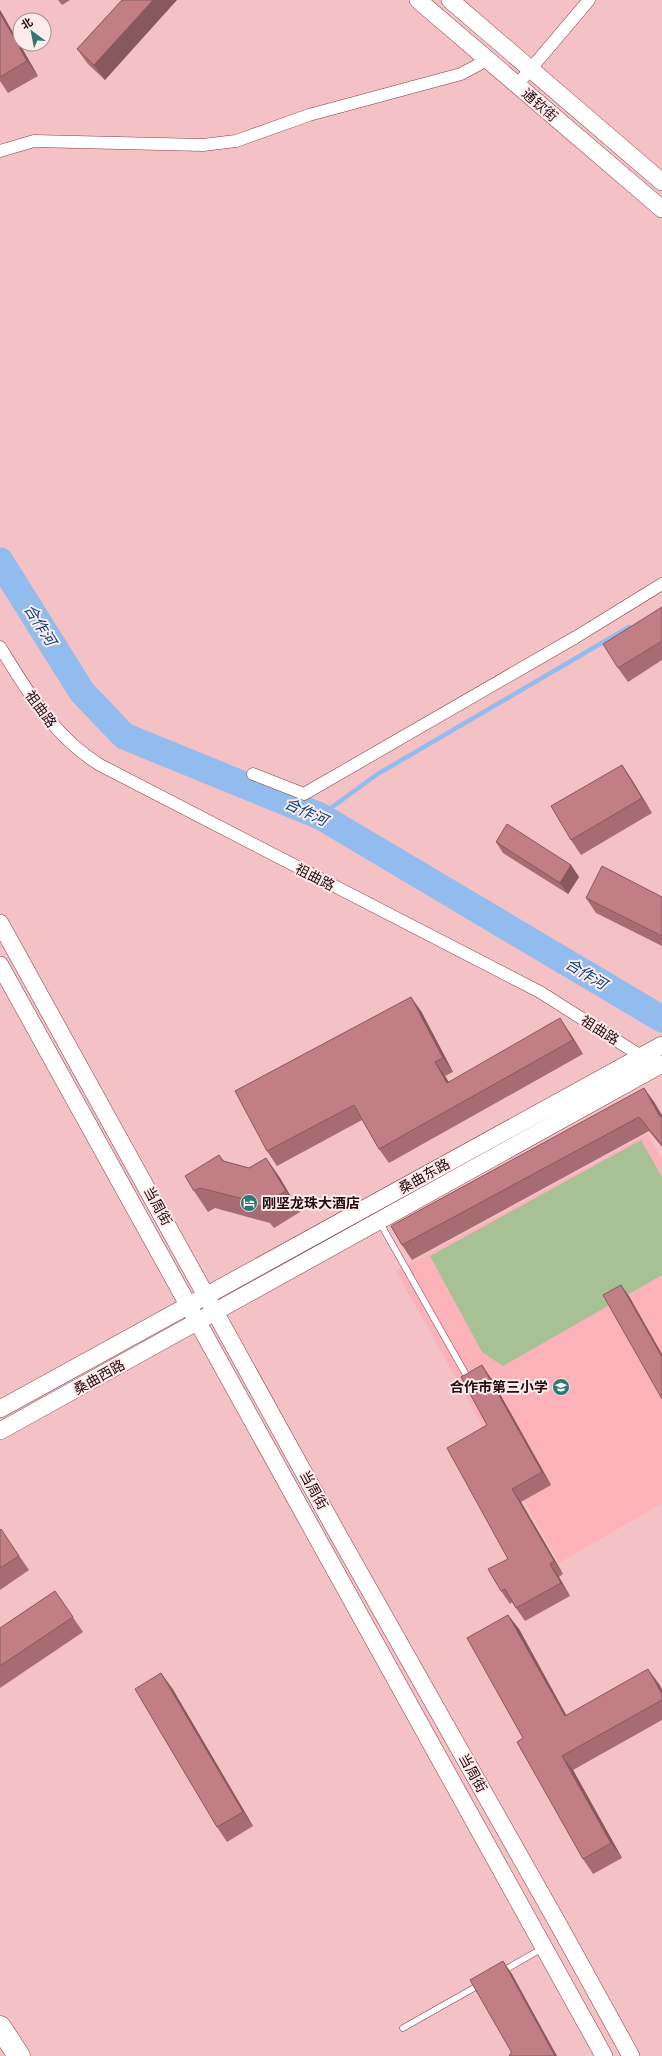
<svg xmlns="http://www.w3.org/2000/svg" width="662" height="2056" viewBox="0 0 662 2056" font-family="'Titillium Web','Noto Sans SC',sans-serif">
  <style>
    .built { fill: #fcb2b9 }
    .pitch { fill: #a7c195 }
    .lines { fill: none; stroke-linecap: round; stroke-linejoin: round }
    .stream { stroke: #92bced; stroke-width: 4.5 }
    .river { stroke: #92bced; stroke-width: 27 }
    .lane-casing { stroke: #853d48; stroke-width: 7 }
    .street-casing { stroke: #853d48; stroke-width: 13 }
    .secondary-casing { stroke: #853d48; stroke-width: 18 }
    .highway-casing { stroke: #853d48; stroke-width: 23 }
    .lane { stroke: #fff; stroke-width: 6 }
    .street { stroke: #fff; stroke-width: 12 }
    .secondary { stroke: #fff; stroke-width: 17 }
    .highway { stroke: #fff; stroke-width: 22 }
    .wall { fill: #a66c72 }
    .shaded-wall { fill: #87585d }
    .building { fill: #c17e85; stroke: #87585d }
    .labels { text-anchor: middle; stroke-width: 4; stroke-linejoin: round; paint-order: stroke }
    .street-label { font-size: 14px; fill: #270a0e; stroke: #feeced }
    .poi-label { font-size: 14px; font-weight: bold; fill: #270a0e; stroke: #feeced; text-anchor: start }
    .water-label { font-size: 15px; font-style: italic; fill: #04427c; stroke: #feeced }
  </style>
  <rect width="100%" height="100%" fill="#f4c1c5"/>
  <!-- built -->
  <path class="built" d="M648,1134l14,25v344l-103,60 -163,-292z"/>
  <!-- pitch -->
  <path class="pitch" d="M641,1140l21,37v98l-159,91 -21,-14 -52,-96z"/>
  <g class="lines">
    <!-- stream -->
    <path class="stream" d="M320,816l56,-41 253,-148"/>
    <!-- river -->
    <path class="river" d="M0,561l82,131 42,44 196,80 342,203"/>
    <!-- lane casing -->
    <g class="lane-casing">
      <path id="lane" d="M379,1221l86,152
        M501,1972l42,-24
        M403,2028l78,-44"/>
    </g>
    <!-- street casing -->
    <g class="street-casing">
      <path id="street" d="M517,85l72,-85
        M0,151l34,-10 169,4 33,-4 73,-26 152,-41 26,-14
        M0,647c28,45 53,89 100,118l440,227 101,64
        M253,774l51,20 272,-157 86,-53"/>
    </g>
    <!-- secondary casing -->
    <g class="secondary-casing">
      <path id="secondary" d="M418,0l244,209
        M450,0l212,182
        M0,923l335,606 226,400 70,127
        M0,965l604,1091
        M0,1409l662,-364
        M0,1431l662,-367"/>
    </g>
    <!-- highway casing -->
    <g class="highway-casing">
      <path id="highway" d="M0,2027l19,29"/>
    </g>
    <!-- lane -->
    <use href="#lane" class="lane"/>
    <!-- street -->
    <use href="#street" class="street"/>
    <!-- secondary -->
    <use href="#secondary" class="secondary"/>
    <!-- highway -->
    <use href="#highway" class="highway"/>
  </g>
  <!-- wall -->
  <path class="wall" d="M58,0h12l-8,5z
    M122,0l-17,80 -17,-16 -11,-15z
    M0,10l38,66 -30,17 -8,-12z
    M662,607v53l-34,22 -10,-14z
    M622,765l10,15 20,33 -71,42 -10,-15z
    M496,842l75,23 8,12 -11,17 -65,-41z
    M662,897v49l-66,-33 -10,-15z
    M421,1011l32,61 -8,4 4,6 121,-49 13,21 -194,109 -10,-14 -17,-29 -85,46 -10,-15z
    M644,1088l10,14 8,13v32l-13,-16 -237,129 -10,-15z
    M219,1155l5,6 25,7 17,-10 14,20 20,34 -26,16 -4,-5 -55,-15 -7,4 -14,-21z
    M491,1378l60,107 -30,17 42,72 -4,3 11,19 -45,25 -9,-13 -4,-6 -2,2 -9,-13 7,-32 -21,-134z
    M0,1530l11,14 18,26 -29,20z
    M55,1591l28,41 -83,56v-60z
    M508,1615l11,14 47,86 93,-31 3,6v30l-89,50 49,88 -29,16 -10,-15 -60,-121z
    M172,1688l81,138 -26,16 -10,-15z"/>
  <!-- shaded-wall -->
  <path class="shaded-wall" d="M153,0h24l-72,80 -11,-15z
    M0,10l38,66 -11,-15 -27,-48z
    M622,765l10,15 20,33 -10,-15z
    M571,865l8,12 -11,17 -8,-11z
    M411,997l10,14 32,61 -10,-14z
    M560,1018l10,15 13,21 -10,-14z
    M435,1062l10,14 12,21 -10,-14z
    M644,1088l10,14 8,14v3z
    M266,1158l14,20 20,34 -14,-21z
    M621,1285l8,11 33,58v3z
    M482,1365l9,13 60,107 -9,-13z
    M512,1489l9,13 42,72 -9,-13z
    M550,1564l9,13 11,19 -9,-13z
    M508,1615l11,14 56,102 -10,-15z
    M648,1669l11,15 3,6v4z
    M161,1673l11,15 81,138 -10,-14z
    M562,1756l11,14 49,88 -11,-15z
    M503,1961l9,13 45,82h-2z"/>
  <!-- building -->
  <path class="building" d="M122,0h31l-59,65 -17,-16z
    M0,13l27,48 -27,16z
    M662,607v34l-44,27 -15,-24z
    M622,765l20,33 -71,42 -20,-34z
    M507,824l64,41 -11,18 -64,-41z
    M602,866l60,31v39l-76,-38z
    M411,997l32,61 -8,4 12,21 113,-65 13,22 -194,109 -25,-44 -87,46 -32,-60z
    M644,1088l16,29 2,-2v30l-23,-28 -237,128 -11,-19z
    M219,1155l4,6 26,7 17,-10 20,33 -27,16 -3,-5 -56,-14 -6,3 -9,-15z
    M621,1285l41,72v42l-59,-104z
    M482,1365l60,107 -30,17 42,72 -4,3 11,19 -45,25 -11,-19 -4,2 -13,-22 20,-10 -61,-111 40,-23 -26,-48z
    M1,1529l18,27 -19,12v-38z
    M55,1591l18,26 -73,49v-38z
    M508,1615l57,101 83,-47 14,25v6l-100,56 49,87 -28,16 -66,-117 6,-4 -56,-100z
    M161,1673l82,139 -26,15 -82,-138z
    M503,1961l52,95h-45l-1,-1 3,-2 -42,-73z"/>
  <!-- icons -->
  <defs>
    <g id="hotel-disc" transform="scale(0.9)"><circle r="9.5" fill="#2d7775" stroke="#feeced"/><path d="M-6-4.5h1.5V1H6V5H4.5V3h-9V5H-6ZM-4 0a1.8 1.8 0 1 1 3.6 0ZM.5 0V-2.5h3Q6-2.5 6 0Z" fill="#fff"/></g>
    <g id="school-disc" transform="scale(0.9)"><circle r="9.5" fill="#2d7775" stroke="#feeced"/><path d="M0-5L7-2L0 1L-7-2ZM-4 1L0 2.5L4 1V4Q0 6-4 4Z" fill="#fff"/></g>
  </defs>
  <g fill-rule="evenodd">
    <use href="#hotel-disc" x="249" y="1203"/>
    <use href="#school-disc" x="561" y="1387"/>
  </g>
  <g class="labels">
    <!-- street labels -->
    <g class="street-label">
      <text transform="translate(540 105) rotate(41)" y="5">通钦街</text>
      <text transform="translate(41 709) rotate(54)" y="5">祖曲路</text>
      <text transform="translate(315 877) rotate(27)" y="5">祖曲路</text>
      <text transform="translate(600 1030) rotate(32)" y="5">祖曲路</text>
      <text transform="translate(424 1176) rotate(-29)" y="5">桑曲东路</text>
      <text transform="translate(158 1206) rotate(61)" y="5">当周街</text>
      <text transform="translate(99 1377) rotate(-29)" y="5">桑曲西路</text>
      <text transform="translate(314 1490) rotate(61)" y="5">当周街</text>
      <text transform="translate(473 1773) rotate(61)" y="5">当周街</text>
    </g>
    <!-- poi labels -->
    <g class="poi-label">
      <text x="262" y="1208">刚坚龙珠大酒店</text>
      <text x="548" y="1392" text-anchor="end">合作市第三小学</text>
    </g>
    <!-- water labels -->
    <g class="water-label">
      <text transform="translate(40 625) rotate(58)" y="5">合作河</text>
      <text transform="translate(306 812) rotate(25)" y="5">合作河</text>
      <text transform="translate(586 974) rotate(31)" y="5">合作河</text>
    </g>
  </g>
  <!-- north arrow -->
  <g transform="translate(32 32) rotate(328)"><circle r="19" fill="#feeced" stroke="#a89294"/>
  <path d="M0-3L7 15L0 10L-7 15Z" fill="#2d7775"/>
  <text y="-6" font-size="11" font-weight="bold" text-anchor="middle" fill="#270a0e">北</text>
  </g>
</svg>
